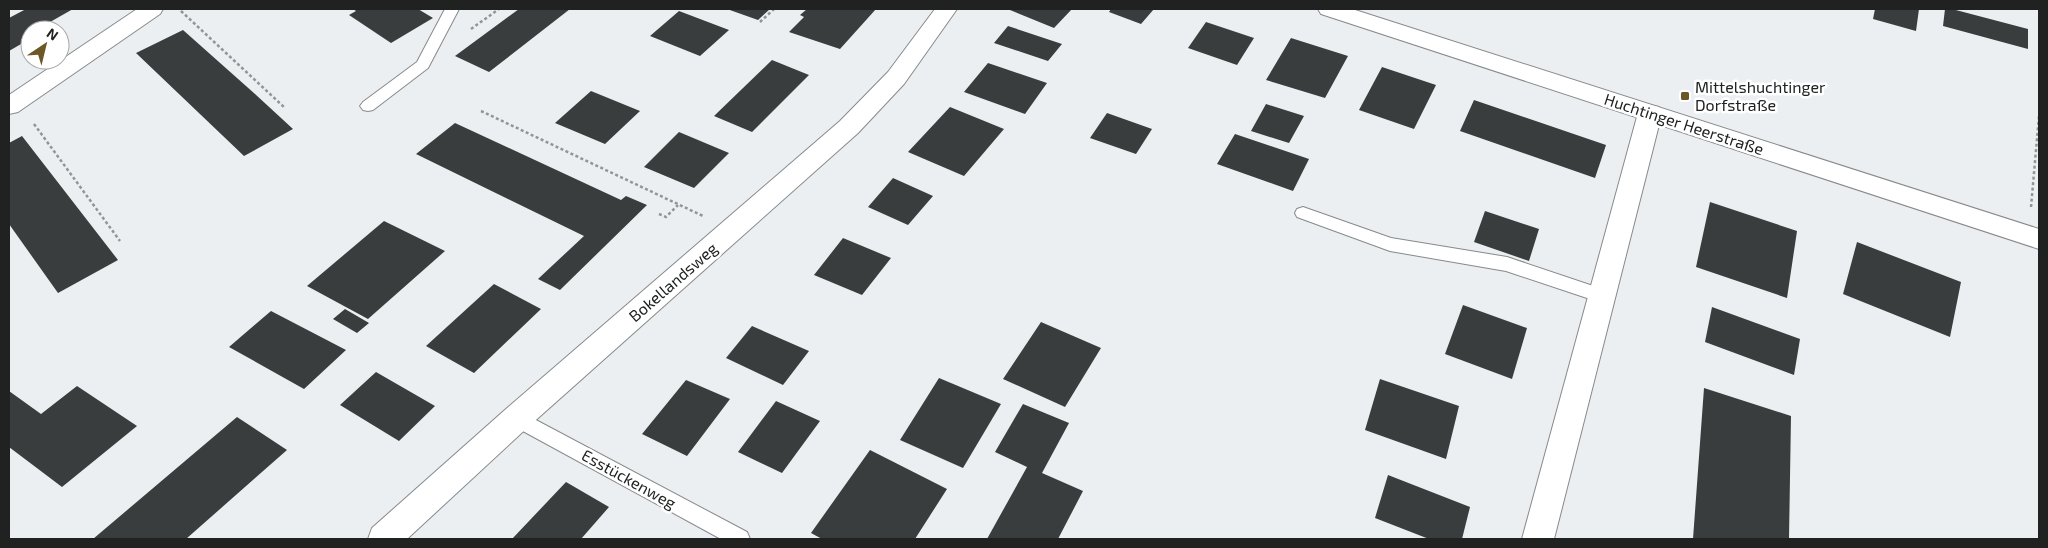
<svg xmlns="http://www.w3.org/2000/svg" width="2048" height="548" viewBox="0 0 2048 548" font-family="'Exo 2',sans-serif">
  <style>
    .building { fill: #393d3d }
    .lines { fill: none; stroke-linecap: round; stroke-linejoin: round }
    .lane-casing { stroke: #868a8b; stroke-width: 2 }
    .street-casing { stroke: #868a8b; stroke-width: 2 }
    .secondary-casing { stroke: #868a8b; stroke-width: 2 }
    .path { stroke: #929596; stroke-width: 2.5; stroke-dasharray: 3 2.5; stroke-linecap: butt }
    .lane { fill: #fff; fill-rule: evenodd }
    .street { fill: #fff; fill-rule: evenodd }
    .secondary { fill: #fff; fill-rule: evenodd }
    .poi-dot { fill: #6c5826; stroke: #fff; stroke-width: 2 }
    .labels { text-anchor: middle; stroke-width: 5; stroke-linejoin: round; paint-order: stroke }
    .poi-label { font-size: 16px; fill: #202222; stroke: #fff; text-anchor: start }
    .street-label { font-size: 16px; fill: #202222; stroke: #fff }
  </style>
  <rect width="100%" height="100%" fill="#ebeff1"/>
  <!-- building -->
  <path class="building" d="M26,9h47l-37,21h-6v3l-7,5 5,2 -19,11v-33z
    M353,9h65l15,9 -42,25 -42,-28 7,-4z
    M519,9h51l-81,63 -34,-16z
    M727,9h43l-12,11z
    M807,9h69l-36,40 -51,-17 15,-15 -4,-2z
    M1012,9h60l-18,19 -44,-18z
    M1111,9h43l-13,15 -32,-12z
    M1875,9h44l-3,22 -43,-12z
    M1945,9h7l76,20v20l-85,-23z
    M679,11l50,19 -29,26 -50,-20z
    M1206,22l48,16 -17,27 -49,-17z
    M1008,26l54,18 -14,17 -54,-18z
    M183,30l72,64 38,35 -49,27 -108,-103z
    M1291,38l57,18 -23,42 -59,-18z
    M772,60l37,15 -57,57 -38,-16z
    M988,63l59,20 -22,31 -61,-22z
    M1382,67l54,18 -22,44 -55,-19z
    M591,91l49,20 -35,33 -50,-21z
    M1474,100l132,45 -11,33 -135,-47z
    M1266,104l38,12 -15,27 -38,-12z
    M950,107l54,22 -40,47 -56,-24z
    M1107,113l45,16 -16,25 -46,-16z
    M455,123l166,77 5,-4 21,9 -87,85 -22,-11 46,-43 -168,-82z
    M679,132l50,21 -35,35 -50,-21z
    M1235,134l74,25 -16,32 -76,-27z
    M22,136l96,124 -60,33 -49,-69v-81z
    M893,178l40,18 -25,29 -40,-18z
    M1710,202l87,29 -10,67 -91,-31z
    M1485,211l54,18 -10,32 -55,-19z
    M384,221l61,30 -77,68 -61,-33z
    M843,238l48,20 -29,37 -48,-20z
    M1857,242l104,40 -11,55 -107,-43z
    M494,284l47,25 -67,64 -48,-27z
    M1463,305l64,23 -15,51 -67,-25z
    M1712,307l88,32 -6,36 -89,-33z
    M345,309l24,14 -12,10 -24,-14z
    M271,311l75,39 -42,39 -75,-42z
    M1041,322l60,26 -36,59 -62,-28z
    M752,326l57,25 -26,34 -57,-27z
    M376,372l59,34 -36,35 -59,-36z
    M939,378l62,26 -38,64 -63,-28z
    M1380,379l79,27 -13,53 -81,-29z
    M686,380l44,19 -43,57 -45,-22z
    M77,386l60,40 -75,61 -53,-40v-56l32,23z
    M1704,388l87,28 -2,123h-96z
    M776,401l44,20 -38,52 -44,-21z
    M1023,404l46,19 -27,50 41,18 -25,48h-71l40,-72 -32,-15z
    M237,417l50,33 -101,89h-93z
    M870,450l77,39 -32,50h-93l-11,-6z
    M1388,475l82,32 -8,32h-33l-54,-21z
    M566,482l43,25 -28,32h-69z"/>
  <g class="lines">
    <!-- lane casing -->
    <g class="lane-casing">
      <path id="lane" d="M445,9h14l-31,59 -55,42 -5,1 -5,-1 -3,-4 3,-4 54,-40z
        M1303,207l88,31 116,19 101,34 3,5 -3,5 -6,2 -96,-32 -116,-20 -93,-34 -2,-4 2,-4z
        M517,410l230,122 3,7h-29l-211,-115 -3,-6 3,-6z"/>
    </g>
    <!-- street casing -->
    <g class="street-casing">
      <path id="street" d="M137,9h26l-3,5 -142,98 -9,2v-19z
        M935,9h22l-53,75 -46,49 -330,294 -121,112h-39l4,-11 134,-119 334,-288 48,-49z
        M1650,105l9,2 3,6 -108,426h-32l116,-426 3,-6z"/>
    </g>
    <!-- secondary casing -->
    <g class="secondary-casing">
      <path id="secondary" d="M1318,9h34l687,220v20l-718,-235z"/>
    </g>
    <!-- path -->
    <path class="path" d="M181,11l104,97
      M760,22l14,-13
      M471,29l28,-20
      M481,111l222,105
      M34,124l86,117
      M2031,207l8,-91
      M659,214l7,3 12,-12"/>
    <!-- lane -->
    <use href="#lane" class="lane"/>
    <!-- street -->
    <use href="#street" class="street"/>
    <!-- secondary -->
    <use href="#secondary" class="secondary"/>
  </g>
  <!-- markers -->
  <rect class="poi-dot" x="1680" y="91" width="10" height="10" rx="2.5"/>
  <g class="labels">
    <!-- poi labels -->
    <g class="poi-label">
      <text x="1695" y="93">Mittelshuchtinger<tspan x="1695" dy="18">Dorfstraße</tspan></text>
    </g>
    <!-- street labels -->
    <g class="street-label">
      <text transform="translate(1684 124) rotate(18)" y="6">Huchtinger Heerstraße</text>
      <text transform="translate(673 282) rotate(-41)" y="6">Bokellandsweg</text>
      <text transform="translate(629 479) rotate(29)" y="6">Esstückenweg</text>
    </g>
  </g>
  <!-- border -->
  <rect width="2048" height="548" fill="none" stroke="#202222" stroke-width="20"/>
  <!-- north arrow -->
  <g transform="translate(45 45) rotate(35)"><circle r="24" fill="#ffffff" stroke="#a6a7a7"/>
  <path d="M0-4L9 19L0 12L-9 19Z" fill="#6c5826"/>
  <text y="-8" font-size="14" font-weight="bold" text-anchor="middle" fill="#202222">N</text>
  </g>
</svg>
